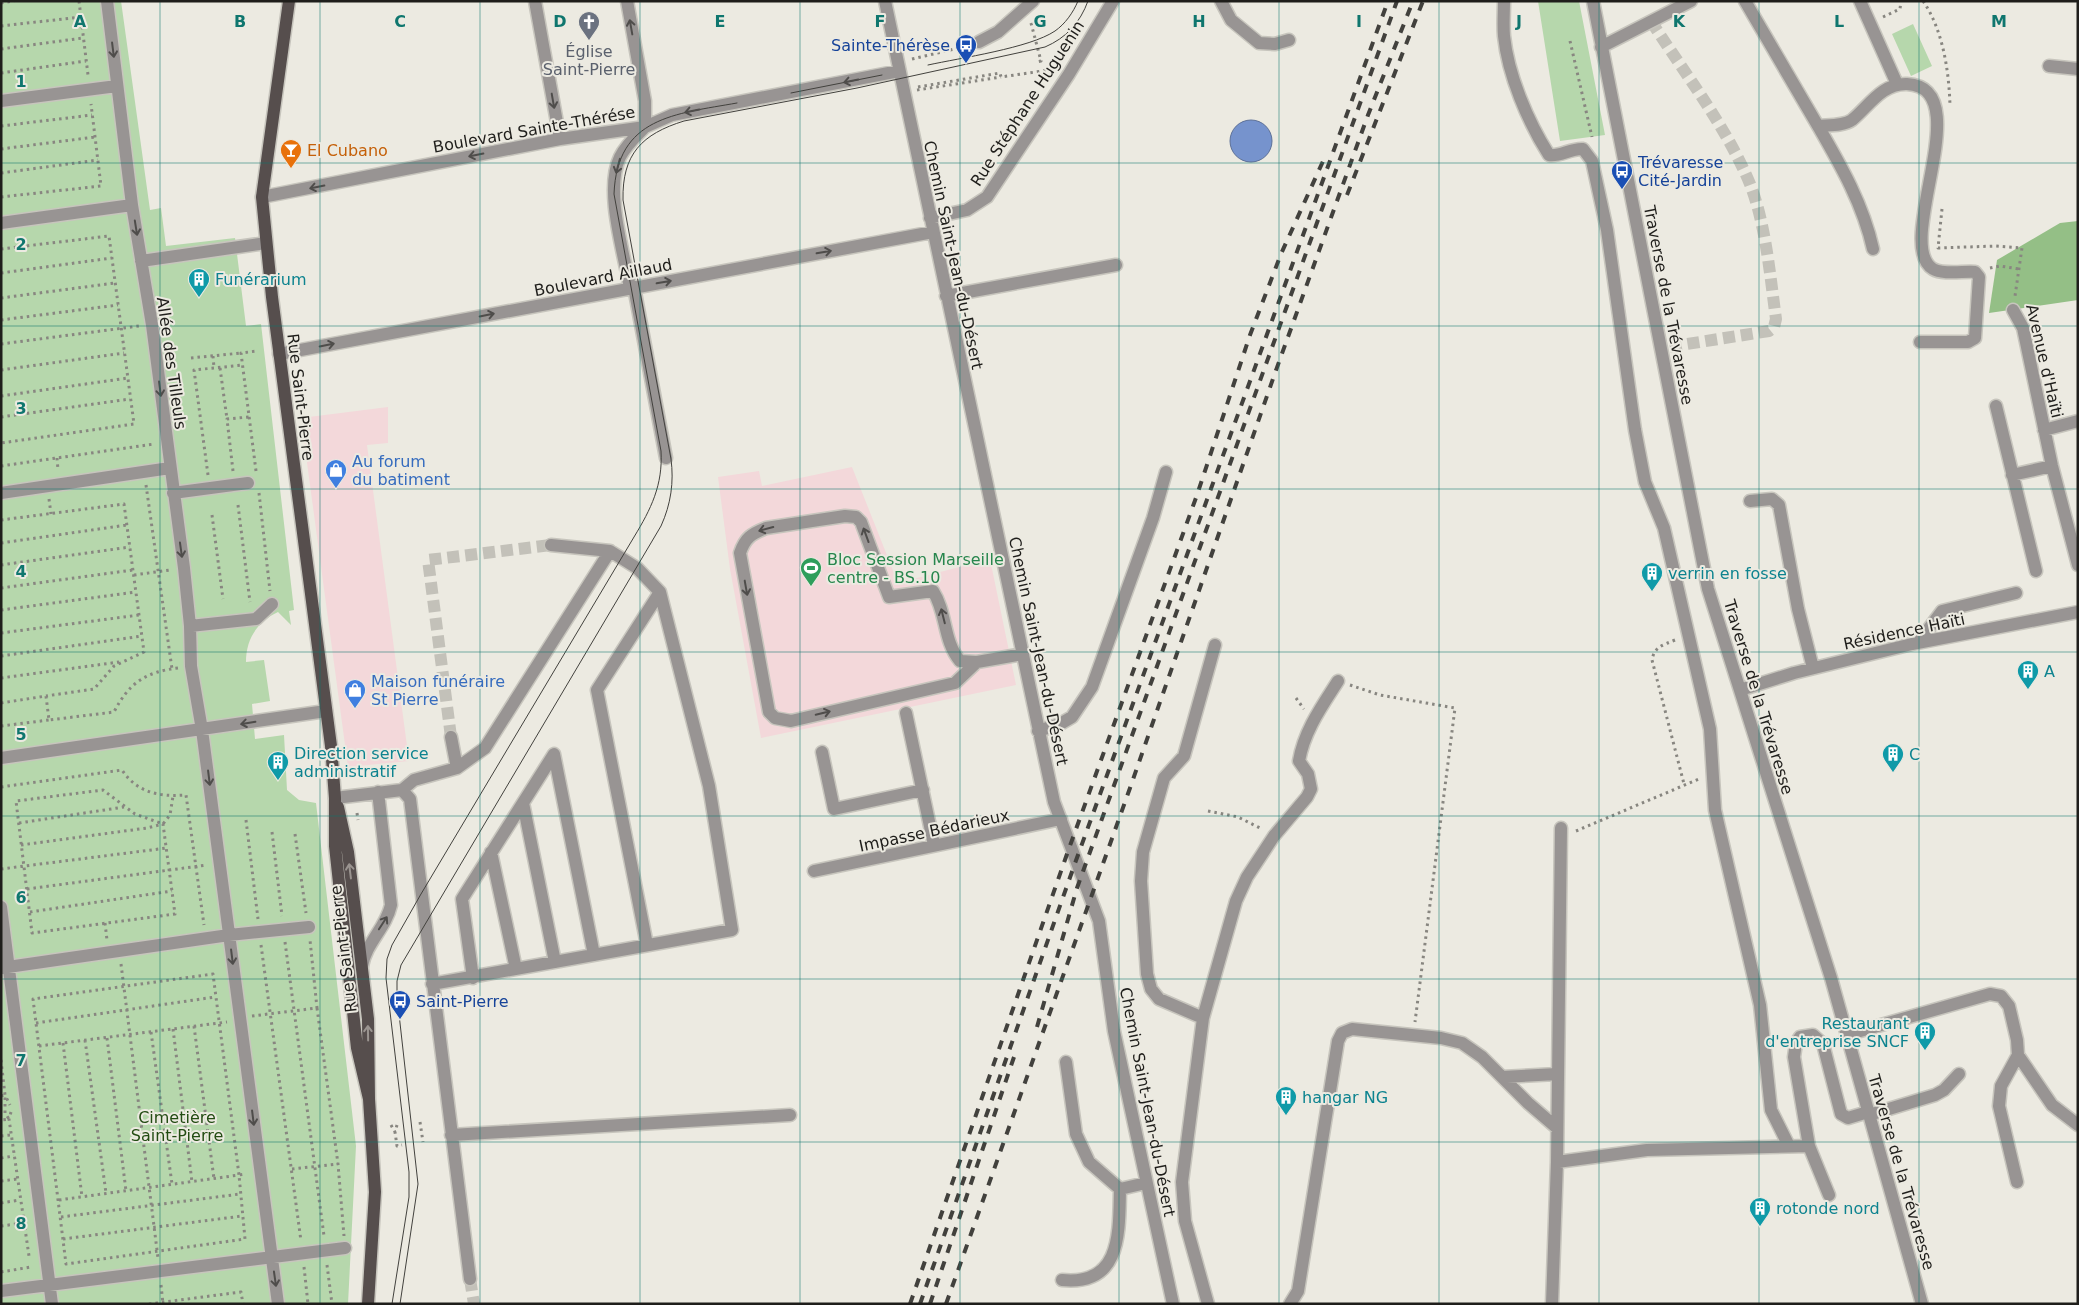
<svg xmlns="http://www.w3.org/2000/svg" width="2079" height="1305" viewBox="0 0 2079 1305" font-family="'DejaVu Sans',sans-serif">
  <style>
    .commercial { fill: #f3d8da }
    .green { fill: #b6d7ac }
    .forest { fill: #94bf86 }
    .water { fill: #7693cd; stroke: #5c7098 }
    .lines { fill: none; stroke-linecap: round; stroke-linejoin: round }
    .minor-tunnel { stroke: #c3c1b9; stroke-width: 12; stroke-dasharray: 12 6; stroke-linecap: butt }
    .minor-casing { stroke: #c7c5bd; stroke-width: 15 }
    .major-casing { stroke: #c7c5bd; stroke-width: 15 }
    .path { stroke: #888680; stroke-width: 3; stroke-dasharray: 2.5 4; stroke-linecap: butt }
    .minor { stroke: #989493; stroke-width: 12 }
    .major { stroke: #564e4d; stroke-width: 12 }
    .tram { stroke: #42413d; stroke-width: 1 }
    .rail { stroke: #42413d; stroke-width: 4; stroke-dasharray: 9 9; stroke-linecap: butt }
    .oneway { stroke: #4f4d4b }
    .oneway2 { stroke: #9a9490 }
    .grid { fill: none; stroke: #0f766e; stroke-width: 1; stroke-opacity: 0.55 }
    .labels { text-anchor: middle; stroke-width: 4; stroke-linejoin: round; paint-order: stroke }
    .transit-label { font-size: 16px; fill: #164399; stroke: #eceae1; text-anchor: start }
    .worship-label { font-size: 16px; fill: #5b616d; stroke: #eceae1 }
    .street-label { font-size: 16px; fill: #1f1e1b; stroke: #eceae1 }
    .food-label { font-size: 16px; fill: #c56008; stroke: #eceae1; text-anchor: start }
    .culture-label { font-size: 16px; fill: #0d838f; stroke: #eceae1; text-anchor: start }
    .shop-label { font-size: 16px; fill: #366cbe; stroke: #eceae1; text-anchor: start }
    .leisure-label { font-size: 16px; fill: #27864d; stroke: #eceae1; text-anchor: start }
    .park-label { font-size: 16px; fill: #234c13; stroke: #eceae1 }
    .grid-label { font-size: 16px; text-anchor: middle; font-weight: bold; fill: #0f766e; stroke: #eceae1; stroke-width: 4; stroke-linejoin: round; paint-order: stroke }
  </style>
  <rect width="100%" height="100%" fill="#eceae1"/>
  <!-- commercial -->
  <path class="commercial" d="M388,407v36l-21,2 42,316 -61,6 -47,-349z
    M852,467l46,116 92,-24 26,126 -255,53 -31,-169 -12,-92 41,-6 3,15z"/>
  <!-- green -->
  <path class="green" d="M1,1h120l29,209 11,-2 5,38 69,-8 11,88 15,-2 33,286 -5,1 2,14 -13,-13c-21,10 -32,27 -32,50l18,-2 6,41 -18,3 3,35 29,-4 3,55 12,10 17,3 40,343 -8,158h-347z
    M1538,1h41l26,134 -45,6z
    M1913,24l19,42 -21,10 -19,-42z"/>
  <!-- forest -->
  <path class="forest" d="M2078,221v79l-89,13 8,-53 63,-37z"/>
  <!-- water -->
  <path class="water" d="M1230 141a21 21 0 1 1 42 0a21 21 0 1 1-42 0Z"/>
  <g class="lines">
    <!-- minor-tunnel -->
    <path class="minor-tunnel" d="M1651,21c34,53 75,105 99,163 16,41 20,92 26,135l-2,8 -5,4 -107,17
      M451,737l-23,-177 123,-15
      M470,1279l4,25"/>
    <!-- minor casing -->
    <g class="minor-casing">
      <path id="minor" d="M107,1l25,204 20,120 32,243 6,58 1,40 11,64 76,574
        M535,1l25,138
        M627,1l18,100v26
        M885,1l169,801 45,119 15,110 59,273
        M1221,1l10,19 28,23 16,1 14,-4
        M1504,1c0,12 -1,24 0,35 4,39 24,86 45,119 11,2 22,-7 34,-6l9,12 15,69 28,200 10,52 19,46 46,201 5,81 45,195 11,105 18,36
        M1593,1l115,588 123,389 91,326
        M1745,1l73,125c10,-1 26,0 34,-6 17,-14 30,-37 55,-36 73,4 -15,160 26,185 10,6 31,2 42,3l4,5 -4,61 -7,4h-48
        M1860,1l37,83
        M979,42l19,-10 35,-31
        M1601,47l90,-46
        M2049,66l29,3
        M1,101l116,-15
        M1818,126c23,40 45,78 55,123
        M262,197l298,-58 85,-12 27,-12 227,-44
        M930,218l37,-8 20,-13 82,-123 44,-73
        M1,223l131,-18
        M141,261l125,-18
        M634,287l32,171
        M630,288c-6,-35 -26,-98 -10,-131 6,-12 16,-21 25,-30
        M946,296l170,-31
        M2013,310l10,18 29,138 26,99
        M279,354l654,-122
        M1996,406l40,165
        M2044,430l34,-9
        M2012,475l40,-9
        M1,493l169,-25
        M173,493l75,-10
        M1750,501l22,-2 7,6 19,104 15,59
        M551,545l59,6
        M190,626l66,-7 16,-15
        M1918,643l24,-32 74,-18
        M977,662l-22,21 -164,38 -16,-3 -6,-6 -29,-159c5,-15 11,-19 26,-25l79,-12 11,1 5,5 28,75 44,-6c14,22 10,50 27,70l17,1 46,-8
        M1740,690l54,-17 118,-29 166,-32
        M906,713l28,132
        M1038,731l22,-7 12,-7 20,-30 61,-169 13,-46
        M451,737l6,31
        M822,752l12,57 89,-19
        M1,758l325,-47
        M402,790l12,-10 43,-12 28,-20 125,-197 27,17 23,24 49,194 23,144 -300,54
        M335,798l67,-8 8,9 60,480
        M523,803l32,159
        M491,852l25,117
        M814,871l247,-52
        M1,907l51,397
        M647,945l-50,-255 63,-98
        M362,966c4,-23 24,-38 29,-61l-13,-113
        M1,968l228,-33 80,-8
        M473,978l-11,-79 92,-145 40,201
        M1203,1018l-44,-19 -8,-10 -4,-15 -6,-93 2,-29 21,-74 20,-22 31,-111
        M1846,1035l144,-41 11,2 8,10 8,34 1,15 -17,31 -2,20 18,76
        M2018,1055l34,50 26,20
        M1066,1062l10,72 13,28 31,27 26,-6
        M1502,1077l55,-3
        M1869,1115l66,-20 9,-5 15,-16
        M451,1135l339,-20
        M1557,1162l90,-12 162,-4
        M1829,1195l-20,-49 -15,-89 2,-14 4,-6 13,-2 10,9 18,70 7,4 20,-6
        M1062,1280c60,6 57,-48 58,-91
        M1,1291l344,-43
        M1208,1304l-23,-83 -3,-39 21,-164 33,-117 11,-24 27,-41 33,-39 4,-8 -3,-15 -9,-13c5,-30 23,-55 39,-80
        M1290,1304l8,-13 40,-250 4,-8 10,-4 89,9 21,5 20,14 46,46 29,25
        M1552,1304l5,-142 4,-334"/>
    </g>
    <!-- major casing -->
    <g class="major-casing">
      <path id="major" d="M289,1l-27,196 10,100 59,449 4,52v48l22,202 12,51
        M338,807l10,45 20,167 1,80 6,93 -7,112"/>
    </g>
    <!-- path -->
    <path class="path" d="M79,1l9,74
      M1923,1c20,29 26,70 27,105
      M1,3l13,-2
      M1883,17l17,-8 1,-8
      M1031,23l10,38 -5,1
      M1,26l80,-9
      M1570,41l22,96
      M1,49l82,-11
      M912,59l55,-13
      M1,73l85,-12
      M918,87l82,-14 1,4 55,-8
      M917,90l84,-13
      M1,126l91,-11
      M1,149l94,-12
      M1,173l97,-13
      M1,197l100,-11 -10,-82
      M1942,209l-4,39 58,-2 26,2 -7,48
      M1,249l108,-13 25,188 -133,19
      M1990,268l10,-2 19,3
      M1,273l111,-15
      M1,298l114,-15
      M1,320l117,-15
      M1,344l138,-18
      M213,356l1,12
      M191,358l50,-5
      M220,368l7,51
      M1,370l123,-17
      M1,396l127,-18
      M1,417l129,-18
      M57,458l1,12
      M1,466l153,-22
      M233,471l-6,-52 22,-2
      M256,471l-15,-118 16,-2
      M208,475l-14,-105 49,-5
      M146,485l26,184
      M259,493l11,98
      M49,499l2,15
      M238,505l12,97
      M212,515l11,84
      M1,520l123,-16 20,148 -30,14 -20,23 -48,7
      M1,543l126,-18
      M1,565l129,-18
      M134,575l36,-5
      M1,588l132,-18
      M1,610l135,-18
      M1,633l138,-18
      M1675,640c-12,5 -21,7 -23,20l32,124
      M1,656l141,-20
      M1,678l118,-16
      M1350,685l30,10 75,13 -40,314
      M1296,698l8,11
      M1,703l45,-7 3,24 65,-8c15,-29 31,-40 64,-44
      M1,726l48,-6
      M1,787l121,-17c15,23 38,27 64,25l18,130
      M1208,811l30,6 24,12
      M357,813l1,7
      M246,820l12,99
      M19,823l105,-16
      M1576,831l123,-52
      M272,832l10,84
      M295,834l11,79
      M21,845l126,-17 16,-4 12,90 -143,19 -16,-132 87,-11 32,24 28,10 7,-9 3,-19
      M1,869l166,-21
      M27,889l180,-24
      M30,912l142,-21
      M105,923l2,17
      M285,942l39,294
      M261,945l40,296
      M121,964l37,294
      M404,995l1,6
      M317,1008l21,156 6,72
      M252,1016l65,-8 -7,-68
      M36,1023l179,-26
      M194,1026l20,153
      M173,1029l19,153
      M151,1032l21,152
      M107,1038l19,153
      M85,1040l21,153
      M63,1043l19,154
      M39,1046l188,-24
      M1,1060l4,35 5,10
      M1,1096l4,-1v18l4,6 -8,1
      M11,1112l-2,7 20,137
      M420,1122l3,20
      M391,1125l4,7
      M397,1125l-2,7 2,14 5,-1
      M1,1136l10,-1
      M1,1158l13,-2
      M292,1169l46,-5
      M1,1181l16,-2
      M59,1200l180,-25 -26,-201 -180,25 33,265 179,-25 -6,-64 7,-1
      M1,1203l19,-3
      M61,1217l179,-23
      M1,1226l23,-3
      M63,1239l179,-23
      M327,1265l5,39
      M304,1267l4,37
      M1,1272l30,-5
      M161,1285l2,19
      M149,1304l92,-12 2,12"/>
    <!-- minor -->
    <use href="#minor" class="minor"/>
    <!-- major -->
    <use href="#major" class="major"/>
    <!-- tram -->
    <path class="tram" d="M928,65c32,-7 102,-17 127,-34 10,-7 18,-18 23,-30
      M791,93l91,-18
      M392,1304l17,-107v-25l-23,-194 1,-19 5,-14 29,-51 213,-357c17,-28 29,-52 27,-86l-47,-257c3,-77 61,-80 123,-91
      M400,1304l18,-120 -21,-188v-15l4,-16 260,-439c10,-22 13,-44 10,-67l-48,-259c-1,-46 19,-66 61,-79l173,-33 188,-41c21,-9 35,-24 43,-46"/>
    <!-- rail -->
    <path class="rail" d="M1347,195l76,-194
      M1037,1027l40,-139 320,-887
      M910,1304l157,-450 130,-359 53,-160 31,-81 43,-95
      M920,1304l154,-438 314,-865
      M930,1304l84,-247
      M946,1304l184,-516 145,-415 93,-258 45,-114"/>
  </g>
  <!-- one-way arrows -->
  <defs><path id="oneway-shaft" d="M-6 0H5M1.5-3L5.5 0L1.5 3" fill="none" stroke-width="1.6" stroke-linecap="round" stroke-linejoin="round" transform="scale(1.25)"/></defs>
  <g class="oneway">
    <use href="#oneway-shaft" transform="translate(631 27) rotate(-100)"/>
    <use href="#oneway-shaft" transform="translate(113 50) rotate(83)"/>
    <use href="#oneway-shaft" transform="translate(851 81) rotate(169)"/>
    <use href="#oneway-shaft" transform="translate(553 101) rotate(80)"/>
    <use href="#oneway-shaft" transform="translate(692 111) rotate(169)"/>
    <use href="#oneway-shaft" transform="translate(476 155) rotate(169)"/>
    <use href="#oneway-shaft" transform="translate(618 166) rotate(105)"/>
    <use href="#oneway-shaft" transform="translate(317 187) rotate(169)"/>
    <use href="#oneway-shaft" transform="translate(136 228) rotate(81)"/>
    <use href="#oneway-shaft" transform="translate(824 252) rotate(-10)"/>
    <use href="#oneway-shaft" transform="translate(664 282) rotate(-10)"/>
    <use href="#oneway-shaft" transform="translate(487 315) rotate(-11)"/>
    <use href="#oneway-shaft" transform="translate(327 345) rotate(-11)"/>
    <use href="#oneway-shaft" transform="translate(160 389) rotate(83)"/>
    <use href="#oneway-shaft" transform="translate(766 529) rotate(165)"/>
    <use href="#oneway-shaft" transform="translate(866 535) rotate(-110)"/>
    <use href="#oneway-shaft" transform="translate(181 550) rotate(82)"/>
    <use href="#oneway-shaft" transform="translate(746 588) rotate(80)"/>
    <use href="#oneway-shaft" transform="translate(943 616) rotate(-104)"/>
    <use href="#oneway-shaft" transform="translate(823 713) rotate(-13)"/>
    <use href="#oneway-shaft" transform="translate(248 723) rotate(171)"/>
    <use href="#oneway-shaft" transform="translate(209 778) rotate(83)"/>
    <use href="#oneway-shaft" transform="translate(383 923) rotate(-57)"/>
    <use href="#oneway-shaft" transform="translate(232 957) rotate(83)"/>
    <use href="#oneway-shaft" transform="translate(253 1118) rotate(83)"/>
    <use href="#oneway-shaft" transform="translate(275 1279) rotate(82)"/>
  </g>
  <g class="oneway2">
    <use href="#oneway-shaft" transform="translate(350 871) rotate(-97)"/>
    <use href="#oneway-shaft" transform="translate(368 1033) rotate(-91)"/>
  </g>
  <!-- grid -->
  <path class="grid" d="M160,1v1303M320,1v1303M480,1v1303M640,1v1303M800,1v1303M960,1v1303M1119,1v1303M1279,1v1303M1439,1v1303M1599,1v1303M1759,1v1303M1919,1v1303M1,163h2077M1,326h2077M1,489h2077M1,652h2077M1,816h2077M1,979h2077M1,1142h2077"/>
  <!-- icons -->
  <defs>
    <g id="church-pin" transform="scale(1.125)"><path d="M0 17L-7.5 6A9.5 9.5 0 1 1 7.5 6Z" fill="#6b7280" stroke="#eceae1"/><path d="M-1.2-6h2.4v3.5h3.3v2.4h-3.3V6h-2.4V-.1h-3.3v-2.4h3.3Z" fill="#fff"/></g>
    <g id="bus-pin" transform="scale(1.125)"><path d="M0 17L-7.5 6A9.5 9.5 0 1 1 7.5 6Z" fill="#1a4fb4" stroke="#eceae1"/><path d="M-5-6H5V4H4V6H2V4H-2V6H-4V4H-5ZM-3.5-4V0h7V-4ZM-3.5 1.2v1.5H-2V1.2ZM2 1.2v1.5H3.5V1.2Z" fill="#fff"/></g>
    <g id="bar-pin" transform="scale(1.125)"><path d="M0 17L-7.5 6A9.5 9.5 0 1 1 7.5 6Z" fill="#e8710a" stroke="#eceae1"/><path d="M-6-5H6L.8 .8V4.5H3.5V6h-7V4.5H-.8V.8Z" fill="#fff"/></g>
    <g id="building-pin" transform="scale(1.125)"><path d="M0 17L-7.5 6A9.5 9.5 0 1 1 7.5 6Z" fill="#0f9aa8" stroke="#eceae1"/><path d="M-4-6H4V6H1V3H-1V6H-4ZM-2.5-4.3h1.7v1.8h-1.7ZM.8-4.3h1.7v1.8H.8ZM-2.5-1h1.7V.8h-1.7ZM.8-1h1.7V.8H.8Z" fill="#fff"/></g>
    <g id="shop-pin" transform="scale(1.125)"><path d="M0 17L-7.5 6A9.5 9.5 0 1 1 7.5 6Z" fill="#3f7fe0" stroke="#eceae1"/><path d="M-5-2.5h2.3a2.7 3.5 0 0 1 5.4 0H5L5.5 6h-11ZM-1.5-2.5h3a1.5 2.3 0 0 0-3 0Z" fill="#fff"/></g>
    <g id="stadium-pin" transform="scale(1.125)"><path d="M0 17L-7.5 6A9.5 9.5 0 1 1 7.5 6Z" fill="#2e9e5b" stroke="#eceae1"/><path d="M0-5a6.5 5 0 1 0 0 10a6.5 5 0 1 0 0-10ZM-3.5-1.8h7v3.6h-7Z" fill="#fff"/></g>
  </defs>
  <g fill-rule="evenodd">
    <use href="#church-pin" x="589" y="22"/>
    <use href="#bus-pin" x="966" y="45"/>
    <use href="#bar-pin" x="291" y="150"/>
    <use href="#bus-pin" x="1622" y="171"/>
    <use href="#building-pin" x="199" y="279"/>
    <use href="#shop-pin" x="336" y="470"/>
    <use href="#stadium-pin" x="811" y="568"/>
    <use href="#building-pin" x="1652" y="573"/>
    <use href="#building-pin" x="2028" y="671"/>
    <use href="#shop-pin" x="355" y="690"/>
    <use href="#building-pin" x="1893" y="754"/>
    <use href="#building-pin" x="278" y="762"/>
    <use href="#bus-pin" x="400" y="1001"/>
    <use href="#building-pin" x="1925" y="1032"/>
    <use href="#building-pin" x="1286" y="1097"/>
    <use href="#building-pin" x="1760" y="1208"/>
  </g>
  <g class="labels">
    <!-- transit labels -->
    <g class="transit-label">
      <text x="950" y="51" text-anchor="end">Sainte-Thérèse</text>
      <text x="1638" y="168">Trévaresse<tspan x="1638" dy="18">Cité-Jardin</tspan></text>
      <text x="416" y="1007">Saint-Pierre</text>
    </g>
    <!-- worship labels -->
    <g class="worship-label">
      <text x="589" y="57">Église<tspan x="589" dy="18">Saint-Pierre</tspan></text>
    </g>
    <!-- street labels -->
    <g class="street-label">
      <text transform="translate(1027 103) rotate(-57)" y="6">Rue Stéphane Huguenin</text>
      <text transform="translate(534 129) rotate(-10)" y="6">Boulevard Sainte-Thérése</text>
      <text transform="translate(954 255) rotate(78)" y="6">Chemin Saint-Jean-du-Désert</text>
      <text transform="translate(603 277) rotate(-11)" y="6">Boulevard Aillaud</text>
      <text transform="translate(1669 305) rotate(79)" y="6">Traverse de la Trévaresse</text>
      <text transform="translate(2045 361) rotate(77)" y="6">Avenue d'Haïti</text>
      <text transform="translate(172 363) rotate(82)" y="6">Allée des Tilleuls</text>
      <text transform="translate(301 397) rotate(83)" y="6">Rue Saint-Pierre</text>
      <text transform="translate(1904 631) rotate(-12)" y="6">Résidence Haïti</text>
      <text transform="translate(1039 651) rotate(78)" y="6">Chemin Saint-Jean-du-Désert</text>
      <text transform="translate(1759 697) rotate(73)" y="6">Traverse de la Trévaresse</text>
      <text transform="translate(934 830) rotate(-12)" y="6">Impasse Bédarieux</text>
      <text transform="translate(343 949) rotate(-97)" y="6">Rue Saint-Pierre</text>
      <text transform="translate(1148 1102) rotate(79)" y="6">Chemin Saint-Jean-du-Désert</text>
      <text transform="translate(1902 1172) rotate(74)" y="6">Traverse de la Trévaresse</text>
    </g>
    <!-- food labels -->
    <g class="food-label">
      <text x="307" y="156">El Cubano</text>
    </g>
    <!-- culture labels -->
    <g class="culture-label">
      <text x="215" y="285">Funérarium</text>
      <text x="1668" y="579">verrin en fosse</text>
      <text x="2044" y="677">A</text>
      <text x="294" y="759">Direction service<tspan x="294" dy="18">administratif</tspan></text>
      <text x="1909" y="760">C</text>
      <text x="1909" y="1029" text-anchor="end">Restaurant<tspan x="1909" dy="18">d'entreprise SNCF</tspan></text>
      <text x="1302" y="1103">hangar NG</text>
      <text x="1776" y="1214">rotonde nord</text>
    </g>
    <!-- shop labels -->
    <g class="shop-label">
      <text x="352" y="467">Au forum<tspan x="352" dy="18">du batiment</tspan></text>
      <text x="371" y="687">Maison funéraire<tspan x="371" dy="18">St Pierre</tspan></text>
    </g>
    <!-- leisure labels -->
    <g class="leisure-label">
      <text x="827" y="565">Bloc Session Marseille<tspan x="827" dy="18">centre - BS.10</tspan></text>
    </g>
    <!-- park labels -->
    <g class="park-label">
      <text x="177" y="1123">Cimetière<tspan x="177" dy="18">Saint-Pierre</tspan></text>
    </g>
  </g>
  <g class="grid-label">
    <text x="80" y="27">A</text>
    <text x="240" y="27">B</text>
    <text x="400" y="27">C</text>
    <text x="560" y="27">D</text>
    <text x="720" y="27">E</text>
    <text x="880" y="27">F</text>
    <text x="1040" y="27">G</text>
    <text x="1199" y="27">H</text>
    <text x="1359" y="27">I</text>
    <text x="1519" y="27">J</text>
    <text x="1679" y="27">K</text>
    <text x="1839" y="27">L</text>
    <text x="1999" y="27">M</text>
    <text x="21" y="87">1</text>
    <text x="21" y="250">2</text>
    <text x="21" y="414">3</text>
    <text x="21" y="577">4</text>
    <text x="21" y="740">5</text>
    <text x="21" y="903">6</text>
    <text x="21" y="1066">7</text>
    <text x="21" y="1229">8</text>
  </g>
  <!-- border -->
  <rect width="2079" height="1305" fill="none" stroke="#1f1e1b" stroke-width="5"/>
</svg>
